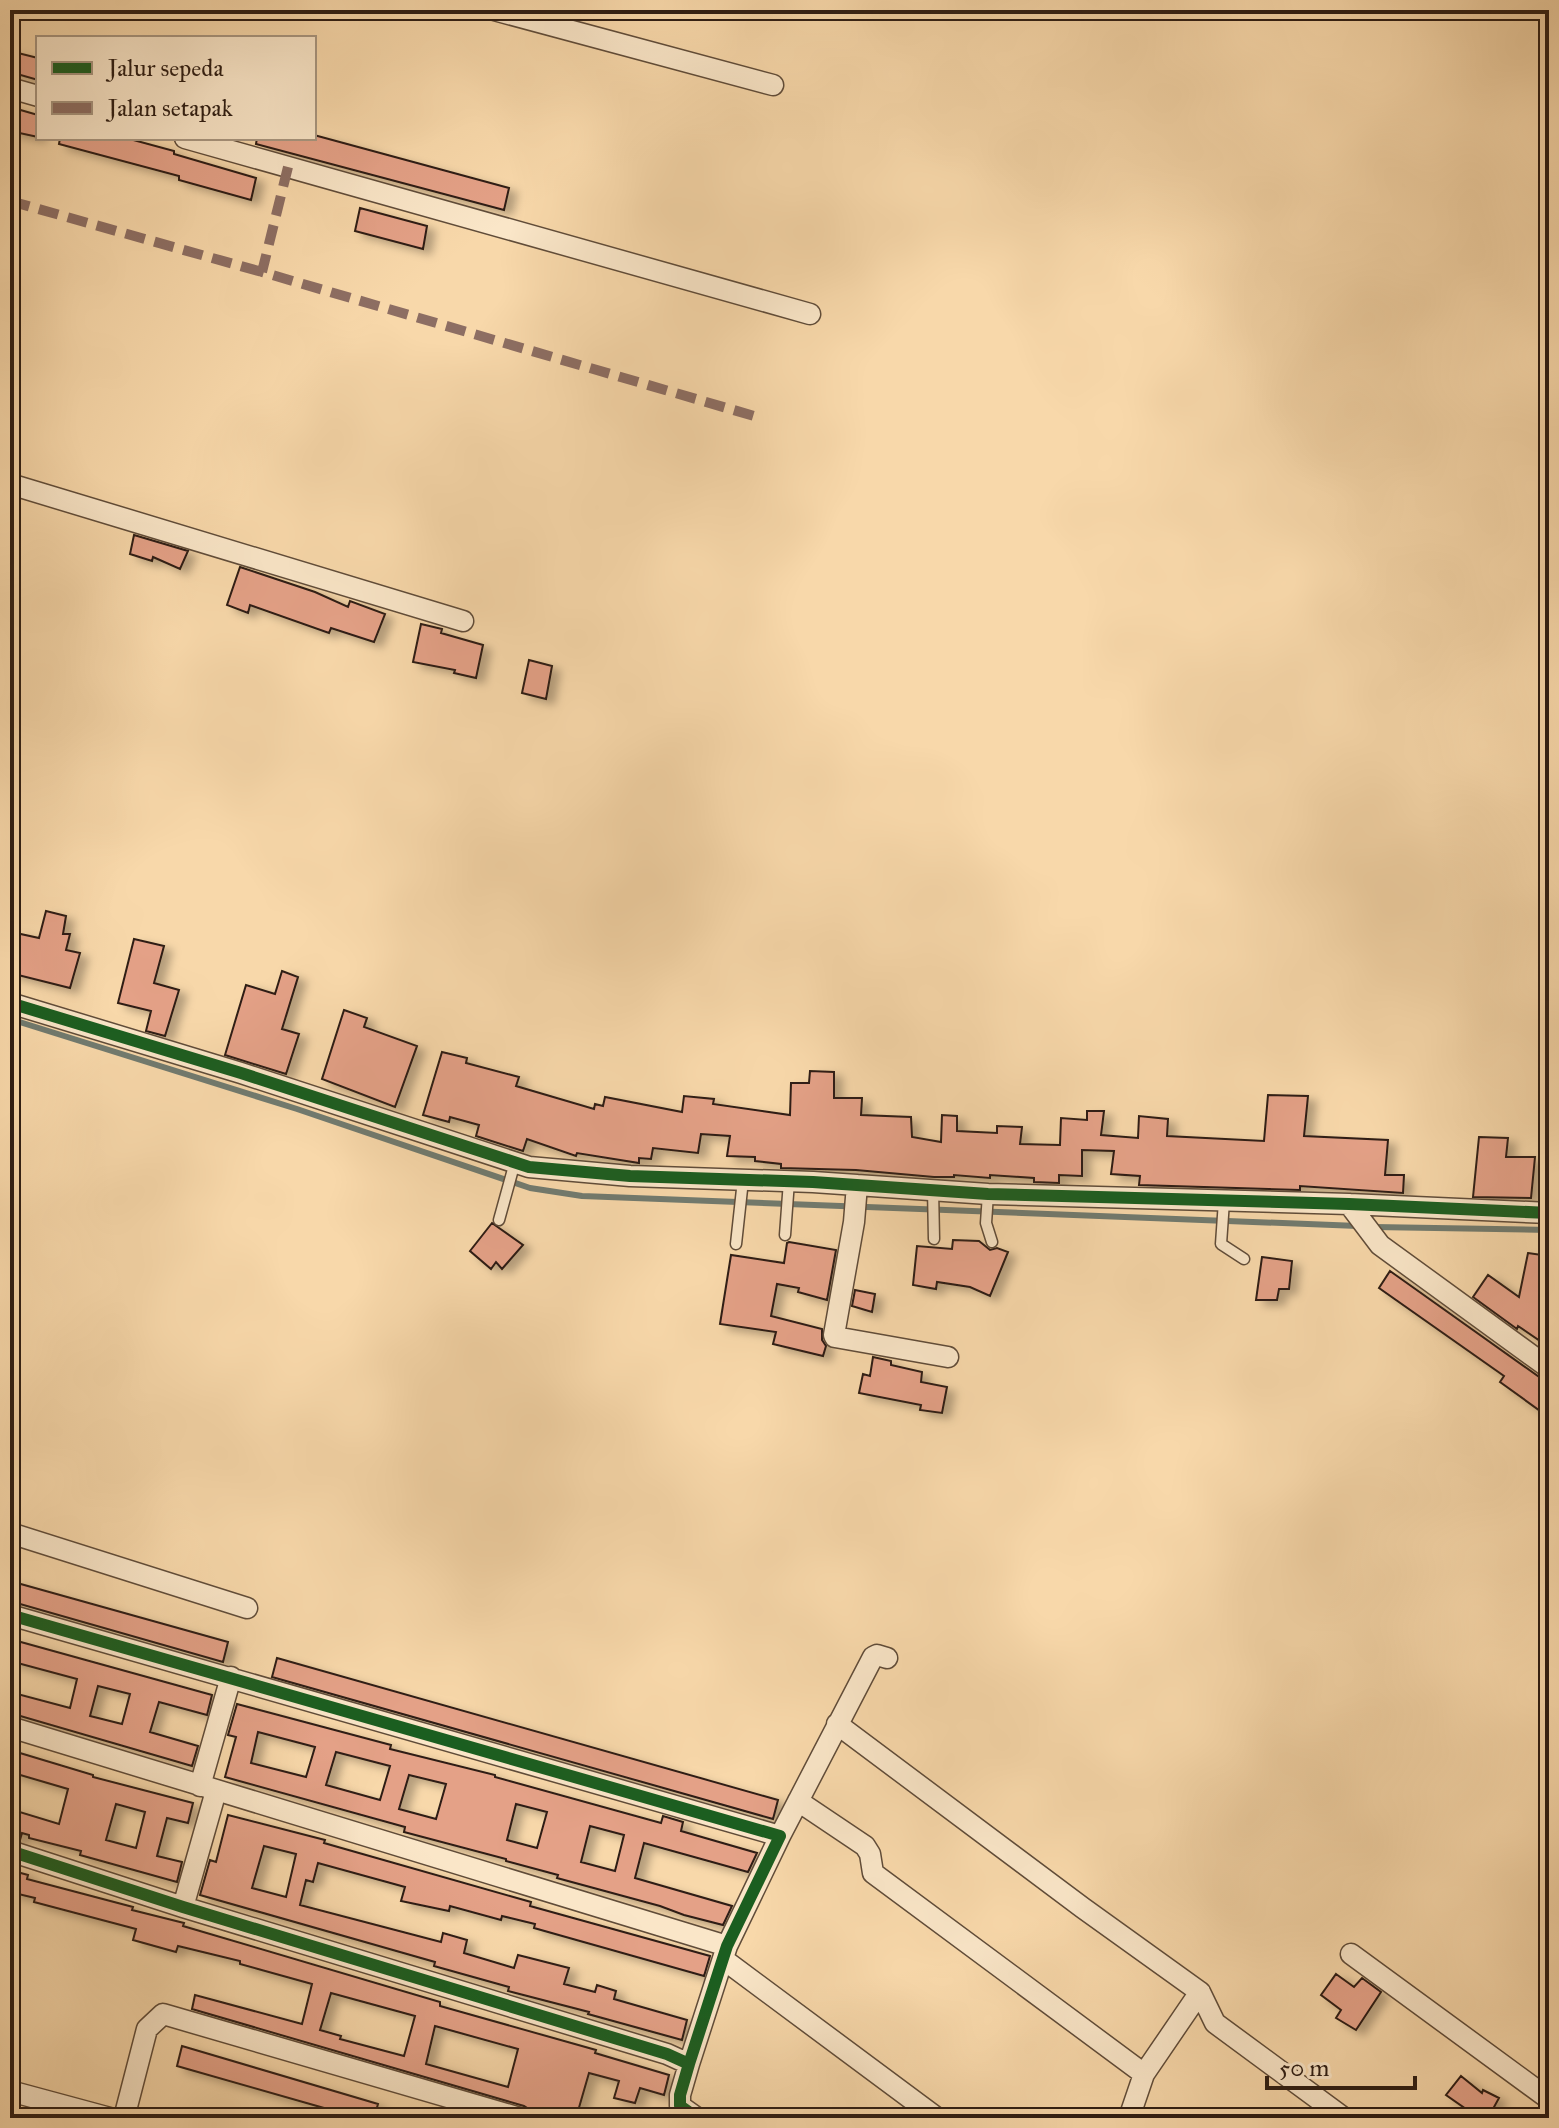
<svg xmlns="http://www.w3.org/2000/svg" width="1559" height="2128" viewBox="0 0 1559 2128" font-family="'IM FELL Great Primer',serif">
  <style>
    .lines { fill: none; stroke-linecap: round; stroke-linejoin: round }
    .stream { stroke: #717b70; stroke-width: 6 }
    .building { fill: #e4a187; stroke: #2e1d13; stroke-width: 2; fill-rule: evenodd; filter: url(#shadow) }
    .lane-casing { stroke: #604c39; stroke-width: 13 }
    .street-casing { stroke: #604c39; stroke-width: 23 }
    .lane { stroke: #fae6c8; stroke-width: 10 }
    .street { stroke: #fae6c8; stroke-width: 20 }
    .quiet { stroke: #8d6e63; stroke-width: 10; stroke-dasharray: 20 10; stroke-linecap: butt }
    .cycleway-casing { stroke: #fae6c8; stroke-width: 17 }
    .cycleway { stroke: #1b5e20; stroke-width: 12 }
  </style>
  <defs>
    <filter id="shadow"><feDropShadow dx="8" dy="5" stdDeviation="4" flood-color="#0004"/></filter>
  </defs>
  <rect width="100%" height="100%" fill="#f8d8aa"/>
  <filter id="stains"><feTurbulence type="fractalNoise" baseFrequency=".0025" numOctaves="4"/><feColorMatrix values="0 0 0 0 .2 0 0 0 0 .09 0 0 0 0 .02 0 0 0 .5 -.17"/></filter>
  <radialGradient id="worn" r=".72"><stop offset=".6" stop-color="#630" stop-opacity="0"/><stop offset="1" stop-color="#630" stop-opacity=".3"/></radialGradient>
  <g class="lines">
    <!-- stream -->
    <path class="stream" d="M10,1019l287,90 233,79 52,8 776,30
      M1374,1227l175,3"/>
  </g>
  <!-- building -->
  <path class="building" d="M10,51l28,7v22l-28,-8z
    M10,107l28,8v22l-28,-6z
    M314,135l195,53 -5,22 -248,-66 1,-6h57z
    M60,138h66l48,13v3l82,24 -5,22 -72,-20v-4l-120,-32z
    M360,208l67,18 -4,23 -68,-18z
    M134,535l54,16 -8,18 -27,-12 -1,4 -22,-7z
    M240,567l75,25 33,15 2,-6 35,13 -11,28 -43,-14 -2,5 -79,-28 -2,8 -21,-8z
    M421,624l21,5 -1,4 42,12 -7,33 -22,-5 1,-3 -42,-8z
    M529,660l23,6 -6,33 -24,-6z
    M46,911l20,5 -3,18h7l-4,16 14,3 -10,35 -60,-15v-18l6,-22 23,5z
    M134,939l30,7 -10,37 25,7 -14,46 -19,-5 5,-20 -33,-8z
    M282,971l16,6 -16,52 17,5 -13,40 -61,-19 21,-70 29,9z
    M344,1010l23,8 -3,9 53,19 -22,61 -73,-28z
    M442,1052l25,6 -1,5 53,14 -3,9 78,23 1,-5 8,2 2,-9 77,15 2,-16 30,3 -1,5 77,11 1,-32h18l1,-12 24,1v26h28l-1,17 50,2 1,20 29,5 1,-27 15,1v15l40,2v-7l25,1 -2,17 40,1 1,-27 26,2v-9h17l-3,24 37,3 1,-22 29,3 -1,17 97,5 4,-46 40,1 -4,40 84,4 -3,35h19l-1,18 -103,-7v4l-161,-5 1,-9 -29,-2 3,-23 -32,-1v26l-23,-1v8l-25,-1v-4l-44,-3v3l-36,-3v2h-20l-78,-7 -75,-2v-4l-26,-3v-4l-28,-1 3,-20 -29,-2 -3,19 -45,-5 -2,11 -12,-1v5l-62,-10 -1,3 -49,-17 -4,12 -47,-15 3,-11 -29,-8 -1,5 -26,-7z
    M1479,1137l29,1 -2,19h29l-4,41 -58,-1z
    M492,1223l31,22 -21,24 -6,-7 -5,7 -21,-18z
    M953,1240l26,1 11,9 7,-2 11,4 -18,44 -20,-9 -33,-5 -1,7 -23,-4 4,-39 35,3z
    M789,1242l47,8 -9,50 -29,-8 1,-4 -22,-4 -6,32 51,13v11l4,6 -3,10 -50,-12 3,-12 -56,-8 11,-69 53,8 3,-20z
    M1528,1253l21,3v91l-31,-21 -1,3 -44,-32 15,-22 31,22z
    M1262,1257l30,4 -3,28h-10l-2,11h-21z
    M1390,1271l159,113v21l-6,8 -43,-31 4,-6 -125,-88z
    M855,1290l20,4 -3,18 -20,-6z
    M873,1357l18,4v4l31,7 -1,10 26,5 -5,26 -22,-3 1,-5 -62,-12 4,-19 7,2z
    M10,1581l218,61 -5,20 -203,-58v-3l-10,-2z
    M10,1639l202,56 -5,20 -48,-13 -9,30 48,14 -6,20 -182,-53v-21l60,16 7,-29 -67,-18zM98,1686l32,8 -8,30 -32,-8z
    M277,1658l501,142 -5,19 -501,-142z
    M237,1704l154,41 -1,4 105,26v2l166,46 2,-7 20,6 -2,9 76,22 -9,19 -104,-29 -9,35 97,28 -9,19 -39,-10 -24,-9 -103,-28 1,-3 -52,-14v-2l-102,-27 1,-5 -180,-50 11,-40 -8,-2zM258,1732l57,15 -9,30 -55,-14zM336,1752l54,14 -10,34 -54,-15zM409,1775l37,9 -10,35 -37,-10zM516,1804l31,8 -10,36 -30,-8zM590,1826l34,9 -9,36 -34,-9z
    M10,1750l83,25v2l100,26 -5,20 -21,-5 -10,38 25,6 -5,20 -97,-27 1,-4 -52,-13v-3l-7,-2 -2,7 -10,-2v-29l49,15 9,-35 -58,-17zM116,1804l29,8 -9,36 -30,-8z
    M228,1815l97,25 -1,3 207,59 -1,4 180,50 -6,20 -170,-48 1,-4 -33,-8 -1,4 -51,-14 -1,5 -48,-10 4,-14 -87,-24 -5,19 -7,-2 -6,25 141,37 2,-9 24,7 -3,13 50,15 4,-13 51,13 -5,16 31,8 2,-7 19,6 -2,8 73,21 -5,20 -94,-26 1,-2 -81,-21 1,-4 -75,-21 1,-4 -235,-67 10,-35 6,2zM264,1846l32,8 -10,43 -34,-9z
    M10,1870l18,5 -1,4 106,28 -1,3 52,13 -1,3 257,76v4l156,44 -1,3 74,22 -5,20 -24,-7 -5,15 -21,-5 5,-17 -30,-8 -13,45h-43l-3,-8 -6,-4 -332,-97 3,-14 107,29 10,-40 -72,-20v-3l-62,-15 -2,6 -43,-12 3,-11 -102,-27 1,-4 -25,-6zM331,1993l84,23 -11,40 -64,-17 1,-3 -21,-6zM435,2026l83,23 -10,38 -82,-23z
    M1336,1974l18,13 8,-9 19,14 -25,38 -20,-12 5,-8 -20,-15z
    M182,2046l196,58 -4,14h-24l-20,-5 1,-3 -154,-44z
    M1461,2076l21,17 1,-3 16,8 -11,20 -19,-7 -23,-16z"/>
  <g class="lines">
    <!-- lane casing -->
    <g class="lane-casing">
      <path id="lane" d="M933,1189l1,50
        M988,1194l-2,29 6,19
        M1224,1201l-3,43 23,15
        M499,1220l16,-58
        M785,1235l4,-54
        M736,1244l7,-64"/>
    </g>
    <!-- street casing -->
    <g class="street-casing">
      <path id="street" d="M494,10l279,75
        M10,88l28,8
        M185,138l625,176
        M10,484l453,137
        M10,1003l231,70 288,94 101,9 183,6 175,12 361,10 200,9
        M857,1185l-3,37 -20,113 1,2 113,20
        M1349,1204l31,41 169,123
        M10,1533l237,75
        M10,1615l770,221 -53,110 -38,118
        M837,1724l246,184 117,84 15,31 129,95
        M10,1727l717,219
        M200,1786l31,-109
        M798,1801l67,45 5,8 3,19 271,201 56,-82
        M780,1836l93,-179 4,-2 10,3
        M10,1851l173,56 484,147 22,10 -9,31v11l17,12
        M183,1907l33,-116
        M1351,1954l198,145
        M723,1959l214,159
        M10,2091l100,27
        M124,2118l23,-89 16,-15 357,104
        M1129,2118l15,-44"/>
    </g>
    <!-- lane -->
    <use href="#lane" class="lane"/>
    <!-- street -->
    <use href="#street" class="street"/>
    <!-- quiet -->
    <path class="quiet" d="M288,167l-26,105 492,144
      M10,201l252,71"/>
    <!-- cycleway casing -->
    <g class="cycleway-casing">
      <path id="cycleway" d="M10,1003l231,70 288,94 101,9 183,6 175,12 361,10 200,9
        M10,1615l770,221 -53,110 -38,118
        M10,1851l173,56 484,147 22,10 -9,31v11l17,12"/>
    </g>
    <!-- cycleway -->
    <use href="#cycleway" class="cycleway"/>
  </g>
  <!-- margin -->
  <rect width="1559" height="2128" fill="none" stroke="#f8d8aa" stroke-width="40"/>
  <rect x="12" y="12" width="1535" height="2104" fill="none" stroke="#2e1d13" stroke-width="4"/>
  <rect x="20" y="20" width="1519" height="2088" fill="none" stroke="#2e1d13" stroke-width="2"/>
  <!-- legend -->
  <rect x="36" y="36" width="280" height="104" fill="#fae6c8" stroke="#a89680" stroke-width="2"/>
  <rect x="52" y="62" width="40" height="12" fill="#1b5e20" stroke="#a89680" stroke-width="2"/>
  <text x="108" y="76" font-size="24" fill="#2e1d13">Jalur sepeda</text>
  <rect x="52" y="102" width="40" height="12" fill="#8d6e63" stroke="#a89680" stroke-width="2"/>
  <text x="108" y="116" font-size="24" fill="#2e1d13">Jalan setapak</text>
  <!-- scale -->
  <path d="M1267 2076v12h148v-12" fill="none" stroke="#2e1d13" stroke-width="4"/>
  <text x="1279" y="2076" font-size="24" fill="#2e1d13" stroke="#fae6c8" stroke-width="6" paint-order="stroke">50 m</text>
  <rect width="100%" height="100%" filter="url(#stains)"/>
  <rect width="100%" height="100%" fill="url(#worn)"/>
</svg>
